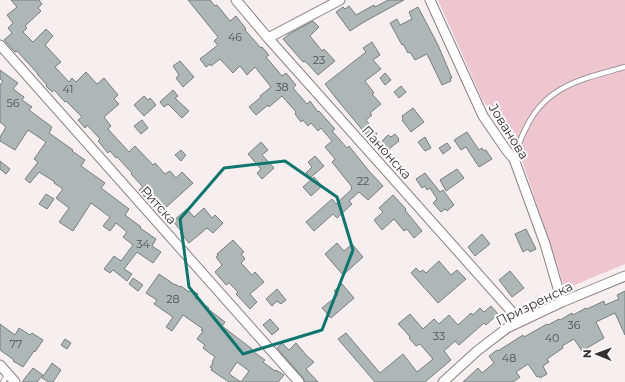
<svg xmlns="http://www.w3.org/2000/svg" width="625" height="382" viewBox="0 0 625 382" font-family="Montserrat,sans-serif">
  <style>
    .green { fill: #eec6d0 }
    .building { fill: #aeb7b6; stroke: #77807f }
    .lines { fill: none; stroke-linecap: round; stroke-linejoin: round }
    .lane-casing { stroke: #898183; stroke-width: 6 }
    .street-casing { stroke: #898183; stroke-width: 11 }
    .lane { stroke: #fff; stroke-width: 4.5 }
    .street { stroke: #fff; stroke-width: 9 }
    .marked { fill: none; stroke: #0f766e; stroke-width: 3; stroke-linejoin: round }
    .labels { text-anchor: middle; stroke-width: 4; stroke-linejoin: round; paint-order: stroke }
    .number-label { font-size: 11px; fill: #525252 }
    .street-label { font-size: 13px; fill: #343031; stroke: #fffdfe }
  </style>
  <rect width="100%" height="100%" fill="#f7eef0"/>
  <!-- green -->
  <path class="green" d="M438,0h187v264l-60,25 -44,-132 -39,-58z"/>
  <!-- building -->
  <path class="building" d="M11,0h28l3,4 -4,4 3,3 -16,15 2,2 -4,4 10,10 13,-13 7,7 -8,9 16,17 -6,5 14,15 3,-4 4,4 10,-10 11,12 7,-6 14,17 -4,4 5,5 -15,13 7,9 -3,3 21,23 6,-6 18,19 2,-2 10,11 5,-3 6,7 6,-6 11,11 -31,28 -8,-9 -3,2 -12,-14 4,-3 -12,-13 1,-1 -15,-16 -1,1 -6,-7 -2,2 -10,-12 2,-2 -13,-14 -2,3 -7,-8 4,-3 -16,-16 -1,1 -11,-12 -2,2 -6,-6 1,-1 -10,-11h1l-21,-23 -2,1 -11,-12 8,-7 -4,-5 5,-5 -6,-8 10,-8z
    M188,0h22l5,6 2,-1 13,16 6,-5 10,13 -1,1 16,18 1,-1 7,8 -3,2 16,19 4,-3 10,12 -3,3 14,16 3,-3 8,11 1,-1 16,18 -3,2 15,17 2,-2 20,25 14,15 -15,14 -9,-8 -10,9 3,3 -15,14 -4,-4 -19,17 -8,-9 26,-23 4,5 16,-15 -1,-1 1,-1 -20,-25 3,-3 -10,-12 7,-6 -11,-13 -3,3 -7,-8 -3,3 -5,-6 -2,2 -6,-8 1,-2 -14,-16 -13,11 -1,-2 -12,10 -7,-8 12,-10 -1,-1 11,-9 -16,-20 -8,8 -7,-9 -7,7 -13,-14 -9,7 -1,-2 -4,3 -6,-8 18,-14 -4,-4 4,-4z
    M388,0h16l-40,22 -14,9 -14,-19 7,-5 2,2 4,-3 7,9 18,-10 1,2z
    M418,7l20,38 14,33h-2l1,3 -9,4 -15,-31 -12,6 -5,-8 -2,1 -5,-9 -1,1 -12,-22 7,-4 3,6 12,-6 -3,-7z
    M313,21l6,6 -9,9 12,15 2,-2 11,12 -17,14 -13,-14 -2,1 -20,-23 6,-5z
    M372,42l8,13 -7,5 8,9 -16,12 9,12 -2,1 9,10 -11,9 2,2 -6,5 11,14 -7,5 -31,-37 -14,-18 41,-32 -3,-4z
    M180,61l14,16 -11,10 -7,-9 3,-3 -6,-9z
    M0,70l18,13 -5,6 11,8 -2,3 10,7 -3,3 23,17 -3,6 24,17 -1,1 13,9 -4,6 24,17 -4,5 28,21 -4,6 16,12 -1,1 16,11 -4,7 9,6 -8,11 -16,-11 -13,17 8,5 -5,7 -14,-11 -3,3 -6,-4 10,-13 7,5 12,-16 -10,-8 4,-5 -11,-9 -6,8 -7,-5 7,-9 -19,-14 -18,28 -14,-9 10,-14 -13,-10 7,-9 -9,-6 1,-1 -16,-10 -9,11 -5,-4 13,-17 -4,-3 12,-17 -18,-12 -13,20 -15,-9v-4l6,-10 -6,-5v-37l3,-4 -3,-2z
    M385,73l6,7 -6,5 -5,-7z
    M401,86l5,6 -7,6 -5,-6z
    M173,90l5,6 -3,2 14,13 -7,7 -14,-14 -4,3 -4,-5z
    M144,96l4,4 2,-2 6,7 -12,11 -10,-11z
    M413,108l11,14 -13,10 -9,-12 1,-1 -1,-3z
    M142,120l6,8 -7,6 -7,-8z
    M467,132l12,18 3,-2 2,3 2,-1 6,9 -13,8 -13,-20 -5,3 -7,-10z
    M395,134l4,5 -1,1 1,1 -14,11 -7,-7 10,-10 3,2z
    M425,137l6,11 -6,3 -7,-9z
    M261,142l7,8 -6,5 12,13 -12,11 -5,-6 4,-4 -13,-15z
    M447,143l4,5 -8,6 -4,-6z
    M181,150l5,5 -5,6 -6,-6z
    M315,156l9,10 -14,12 -4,-5 6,-6 -4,-5z
    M0,161l10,8 -4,5 -6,-5z
    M457,169l7,9 -18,13 -6,-11z
    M425,173l15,19 3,-2 11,15 -7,6 -2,-2 -4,3 -8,-9 4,-4 -7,-11 -3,2 -2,-4 -3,2 -6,-9z
    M314,177l8,9 -11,10 -8,-9z
    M46,194l8,5 -7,10 -8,-5z
    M393,195l13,14 -1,1 17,21 -8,7 -7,-9 -3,2 -10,-12 -12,11 -8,-10 9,-8 -4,-4z
    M204,208l8,10 3,-3 8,8 -10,10 -6,-5 -18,15 -9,-11 1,-1 -8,-10 14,-12 7,8z
    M526,229l10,20 -6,3 -2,-3 -5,3 -8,-18z
    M482,234l8,10 -15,12 -7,-9z
    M233,240l11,12 -3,2 4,5 -4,4 11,12 3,-3 9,10 -14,12 7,8 -7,7 -14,-15 2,-2 -9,-9 -3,2 -11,-13 7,-7 -6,-8 2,-1 -1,-2z
    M337,243l7,8 8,-7 11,13 -20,18 -18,-21z
    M439,261l12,14 6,-5 9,9 -28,24 -27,-30 5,-5 4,4 3,-2 3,3z
    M510,271l14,17 -12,9 -13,-17z
    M159,274l16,11v-1l5,3 1,-1 8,6 2,-2 7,4 -3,4 14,10 -1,1 17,13 -3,4 30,23 -1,1 14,10 -2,2 12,9 1,-1 8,5 -6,7h-37l8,-11 -12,-9 -8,12 12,8h-12l-18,-12 1,-2 -2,-1 3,-4 -1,-1 3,-5 -12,-9 2,-3 -8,-6 6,-8 -2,-1 2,-1 -20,-14 -11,16 -6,-4 7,-10 -19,-13 3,-4 -11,-7z
    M133,278l10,7 -5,6 -9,-7z
    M342,284l12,14 -23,20 -9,-10 16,-13 -4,-4z
    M277,289l9,11 -5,4 -4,-3 -5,5 -6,-7z
    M625,291v44l-10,-22 -19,9 8,16 -22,13 -8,-12 -12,7 1,2 -16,11 2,3 -6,4 4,8 -7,4 -1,-2 -2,1 -9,-13 -12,8 4,5 -7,5h-50l15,-14 4,5 12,-10 -5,-7 8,-6 1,1 25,-16 1,2 23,-13 1,1 11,-6 1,1 12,-7 1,2 13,-7 1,1 17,-8 1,4 14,-6 -2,-4z
    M491,306l7,8 -12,11 -2,-2 -25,22 -4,-4 -11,10 7,9 -26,22h-50l-37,-43 8,-6 34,40 23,-19 14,18 16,-13 -13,-15 -4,2 -7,-8 1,-1 -6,-7 -6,-6 12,-10 13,15 11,-10 5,5 10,-9 9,10 13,-12 2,2 7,-7 4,4z
    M270,319l9,10 -7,6 -9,-10z
    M0,324l15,11 4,-7 11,7 2,-2 11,7 -8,12 -1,-1 -11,16 -10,-6 1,-1 -14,-10z
    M65,339l6,4 -4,6 -6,-4z
    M282,343l7,7 7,-7 11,13 7,6 -8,7 12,13h-13l-2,-4 -26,-30z
    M52,363l9,7 -8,12h-4l-7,-4z
    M33,368l10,7 -6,7h-15z"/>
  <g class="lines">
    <!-- lane casing -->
    <g class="lane-casing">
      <path id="lane" d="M514,159c3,-10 6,-20 11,-29 20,-45 58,-51 100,-63
        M3,382l5,-8"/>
    </g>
    <!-- street casing -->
    <g class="street-casing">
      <path id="street" d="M236,0l32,38 252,283
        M430,0l53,116 24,35 7,8 31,85 17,58
        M268,38l72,-38
        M0,45l299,337
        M0,365l15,17
        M443,382l34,-31 30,-23 55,-26 63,-26"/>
    </g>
    <!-- lane -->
    <use href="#lane" class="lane"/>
    <!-- street -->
    <use href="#street" class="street"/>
  </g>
  <!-- marked area -->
  <path class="marked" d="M285,161l52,36 16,53 -31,80 -79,24 -54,-67 -9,-68 44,-51z"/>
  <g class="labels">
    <!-- number labels -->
    <g class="number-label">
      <text x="235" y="41">46</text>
      <text x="319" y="64">23</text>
      <text x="282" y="91">38</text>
      <text x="68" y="93">41</text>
      <text x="13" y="107">56</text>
      <text x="363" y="185">22</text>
      <text x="143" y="248">34</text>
      <text x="173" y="303">28</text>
      <text x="574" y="329">36</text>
      <text x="439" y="340">33</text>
      <text x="552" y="342">40</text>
      <text x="16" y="348">77</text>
      <text x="509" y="362">48</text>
    </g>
    <!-- street labels -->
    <g class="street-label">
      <text transform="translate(509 131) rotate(58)" y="5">Јованова</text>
      <text transform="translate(387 152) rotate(48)" y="5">Панонска</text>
      <text transform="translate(159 205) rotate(48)" y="5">Ритска</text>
      <text transform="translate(534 303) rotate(-26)" y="5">Призренска</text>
    </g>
  </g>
  <!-- north arrow -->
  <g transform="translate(597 354) rotate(271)" stroke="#fffdfe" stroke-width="3" paint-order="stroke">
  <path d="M0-3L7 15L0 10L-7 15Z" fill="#343031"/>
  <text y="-6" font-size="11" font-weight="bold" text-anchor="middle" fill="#343031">N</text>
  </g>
</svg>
